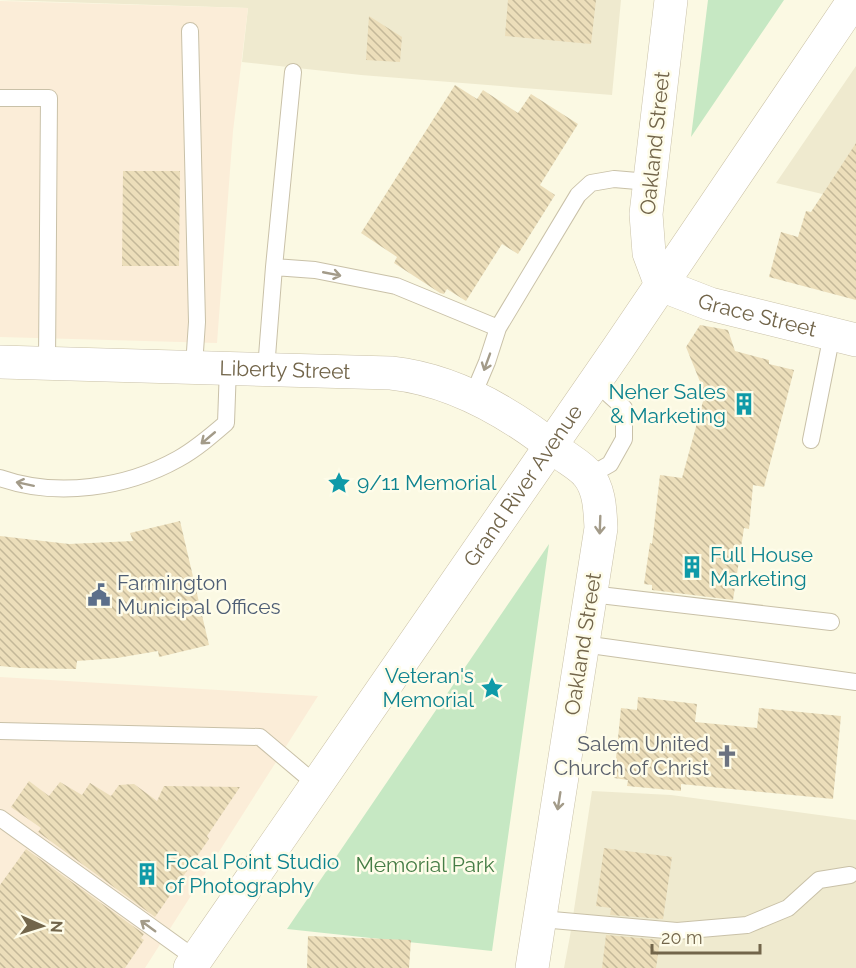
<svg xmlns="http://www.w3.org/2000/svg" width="856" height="968" viewBox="0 0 856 968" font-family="Raleway,sans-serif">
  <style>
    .residential { fill: #efeacf }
    .commercial { fill: #fbedd8 }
    .green { fill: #c6e8c3 }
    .building { fill: url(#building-back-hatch) }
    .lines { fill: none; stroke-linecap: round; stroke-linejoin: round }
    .service-casing { stroke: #c9c1a8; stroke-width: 18 }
    .minor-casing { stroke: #c9c1a8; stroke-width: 34 }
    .secondary-casing { stroke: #cac0a4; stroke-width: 34 }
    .service { stroke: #fff; stroke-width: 16 }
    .minor { stroke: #fff; stroke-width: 33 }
    .secondary { stroke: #fff; stroke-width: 33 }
    .oneway { stroke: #a39b89 }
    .labels { text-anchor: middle; stroke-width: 5; stroke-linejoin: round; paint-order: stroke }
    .street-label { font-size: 21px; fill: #72654a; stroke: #fefce9 }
    .culture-label { font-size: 21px; fill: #0d838f; stroke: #fefce9; text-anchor: start }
    .service-label { font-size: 21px; fill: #4e5e75; stroke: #fefce9; text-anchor: start }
    .worship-label { font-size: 21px; fill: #5b616d; stroke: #fefce9; text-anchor: end }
    .park-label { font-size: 21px; fill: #467d46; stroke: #fefce9 }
  </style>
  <defs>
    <pattern id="building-back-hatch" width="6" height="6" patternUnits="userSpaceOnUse" patternTransform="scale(1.5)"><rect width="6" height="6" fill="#ecdeba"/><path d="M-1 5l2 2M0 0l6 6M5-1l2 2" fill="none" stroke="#c4b899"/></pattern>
  </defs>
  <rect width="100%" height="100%" fill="#fbf9e3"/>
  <!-- residential -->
  <path class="residential" d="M0,0h621l-9,95 -251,-20 -119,-13 6,-54z
    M856,66v136l-80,-19z
    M592,791l79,4 185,25v148h-292l6,-32z"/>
  <!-- commercial -->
  <path class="commercial" d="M0,1l248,7 -15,123 -16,212 -217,-6z
    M0,677l318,19 -173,272h-145z"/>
  <!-- green -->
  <path class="green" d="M708,0h76l-93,137z
    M549,544l-57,407 -205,-22z"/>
  <!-- building -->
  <path class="building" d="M508,0h88l-5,44 -86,-8z
    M369,16l33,21 -2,25 -34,-2z
    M455,85l22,14 6,-9 35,23 13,-19 47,30 -38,61 15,10 -37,59 -16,-10 -36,57 -19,-12 -3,5 -4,-1 -46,-30 3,-6 -36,-24z
    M856,143v157l-87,-23 12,-45 17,5 8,-26 5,1z
    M123,171h57l-1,95h-57z
    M700,325l28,5 7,21 34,9v4l25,6 -30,117 -11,-2 -4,44 -5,-1 -11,72 -81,-10v-5l-8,-1 6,-41 2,1 8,-69 22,3 23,-84 -19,-47z
    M180,521l29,124 -50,12 -1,-6 -41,7 -40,3 -1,8 -55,-1 -21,-2v-130l69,8 64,-3 -3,-8z
    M638,697l59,7 -2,18 62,6 2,-20 82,8 -8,83 -152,-15v7l-54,-5 1,-6 -14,-2 7,-70 16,2z
    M29,781l20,15 11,-14 22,13 8,-12 21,13 8,-11 15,-1 23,17 7,-15 76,1 -33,49 2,3 -54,78 -117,-85 3,-4 -30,-21z
    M604,848l68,9 -9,62 -53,-4 1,-7 -15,-2z
    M26,849l118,85 -3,4 3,2 -19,28h-125v-83z
    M606,935l54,5 -4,28h-54z
    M308,936l103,4 -2,28h-102z"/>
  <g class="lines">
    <!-- service casing -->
    <g class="service-casing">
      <path id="service" d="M190,31l7,291 -3,44
        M0,98h49l-2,264
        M274,267l41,3 81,16 102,42
        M266,369l8,-102 19,-195
        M473,395l14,-33 11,-34 80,-133 13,-12 23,-4 35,3
        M811,440l21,-106
        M589,476l21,-12 14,-25v-31l-29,-26
        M0,478c57,20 126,10 178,-19 18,-10 33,-23 48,-36l2,-56
        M591,594l240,28
        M583,644l273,38
        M0,731l260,6 58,49
        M0,818l196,141
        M541,919l136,12 70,-6 41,-17 31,-28 31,-5"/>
    </g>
    <!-- minor casing -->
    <g class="minor-casing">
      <g id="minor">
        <path id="s1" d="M671,0l-25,214 3,39 12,32 49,19 146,36"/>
        <path id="s2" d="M0,362l391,11c65,7 122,41 172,82 8,6 19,12 25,20 12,15 12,36 13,53l-69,440"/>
      </g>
    </g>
    <!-- secondary casing -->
    <g class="secondary-casing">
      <g id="secondary">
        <path id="s3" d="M190,968l429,-621 235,-347"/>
      </g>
    </g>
    <!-- service -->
    <use href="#service" class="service"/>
    <!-- minor -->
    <use href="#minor" class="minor"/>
    <!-- secondary -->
    <use href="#secondary" class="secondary"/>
  </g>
  <!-- one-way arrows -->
  <defs><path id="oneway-shaft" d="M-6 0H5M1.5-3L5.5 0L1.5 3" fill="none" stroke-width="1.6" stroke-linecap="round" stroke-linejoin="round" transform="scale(1.5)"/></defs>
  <g class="oneway">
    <use href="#oneway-shaft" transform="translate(332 274) rotate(11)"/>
    <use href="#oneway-shaft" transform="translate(487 362) rotate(110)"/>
    <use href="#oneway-shaft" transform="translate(208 438) rotate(140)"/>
    <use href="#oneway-shaft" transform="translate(25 484) rotate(-168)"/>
    <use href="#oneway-shaft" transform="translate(600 525) rotate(92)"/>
    <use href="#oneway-shaft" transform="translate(559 801) rotate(99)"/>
    <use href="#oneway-shaft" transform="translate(148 926) rotate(-144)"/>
  </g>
  <!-- icons -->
  <defs>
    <g id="building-bare" transform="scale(1.8)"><path d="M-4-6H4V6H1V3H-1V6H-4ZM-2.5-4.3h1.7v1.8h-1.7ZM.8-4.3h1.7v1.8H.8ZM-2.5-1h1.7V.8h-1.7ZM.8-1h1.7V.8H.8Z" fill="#0f9aa8" stroke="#fefce9" stroke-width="2.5" paint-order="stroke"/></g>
    <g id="sight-bare" transform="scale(1.8)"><path d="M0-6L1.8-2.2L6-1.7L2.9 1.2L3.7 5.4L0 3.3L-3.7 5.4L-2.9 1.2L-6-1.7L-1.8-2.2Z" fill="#0f9aa8" stroke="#fefce9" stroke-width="2.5" paint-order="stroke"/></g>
    <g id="civic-bare" transform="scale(1.8)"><path d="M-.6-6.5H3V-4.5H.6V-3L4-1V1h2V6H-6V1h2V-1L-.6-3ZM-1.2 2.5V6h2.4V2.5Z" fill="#5c6f8a" stroke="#fefce9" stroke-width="2.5" paint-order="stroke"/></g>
    <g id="church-bare" transform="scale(1.8)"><path d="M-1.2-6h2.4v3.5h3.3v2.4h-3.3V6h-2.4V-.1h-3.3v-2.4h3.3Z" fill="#6b7280" stroke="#fefce9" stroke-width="2.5" paint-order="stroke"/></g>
  </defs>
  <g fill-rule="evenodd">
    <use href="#building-bare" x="744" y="404"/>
    <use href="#sight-bare" x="339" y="483"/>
    <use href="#building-bare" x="692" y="567"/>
    <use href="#civic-bare" x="99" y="595"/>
    <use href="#sight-bare" x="492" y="688"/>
    <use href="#church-bare" x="727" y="756"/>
    <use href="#building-bare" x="147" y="874"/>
  </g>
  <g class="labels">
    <!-- street labels -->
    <g class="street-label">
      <text transform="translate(655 143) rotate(-84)" y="7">Oakland Street</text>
      <text dy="7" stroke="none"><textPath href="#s1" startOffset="390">Grace Street</textPath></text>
      <text dy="7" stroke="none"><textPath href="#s2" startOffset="285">Liberty Street</textPath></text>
      <text dy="7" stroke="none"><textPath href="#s3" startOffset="586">Grand River Avenue</textPath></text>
      <text transform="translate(583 644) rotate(-81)" y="7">Oakland Street</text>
    </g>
    <!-- culture labels -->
    <g class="culture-label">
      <text x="726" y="399" text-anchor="end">Neher Sales<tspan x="726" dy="24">&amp; Marketing</tspan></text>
      <text x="357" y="490">9/11 Memorial</text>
      <text x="710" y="562">Full House<tspan x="710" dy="24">Marketing</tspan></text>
      <text x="474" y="683" text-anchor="end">Veteran's<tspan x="474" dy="24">Memorial</tspan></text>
      <text x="165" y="869">Focal Point Studio<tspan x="165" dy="24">of Photography</tspan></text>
    </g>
    <!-- service labels -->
    <g class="service-label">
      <text x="117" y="590">Farmington<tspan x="117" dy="24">Municipal Offices</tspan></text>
    </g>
    <!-- worship labels -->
    <g class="worship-label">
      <text x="709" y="751">Salem United<tspan x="709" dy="24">Church of Christ</tspan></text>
    </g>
    <!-- park labels -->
    <g class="park-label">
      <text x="425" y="872">Memorial Park</text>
    </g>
  </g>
  <!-- north arrow -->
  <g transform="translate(42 926) rotate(93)" stroke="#fefce9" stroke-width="4.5" paint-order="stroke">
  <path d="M0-4.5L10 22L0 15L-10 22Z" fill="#72654a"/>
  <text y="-9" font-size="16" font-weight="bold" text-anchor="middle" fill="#72654a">N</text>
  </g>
  <!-- scale -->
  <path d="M652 944v9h108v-9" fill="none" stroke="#72654a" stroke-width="3"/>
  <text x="661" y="944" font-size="18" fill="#72654a" stroke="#fefce9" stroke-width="4.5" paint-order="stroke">20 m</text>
</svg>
